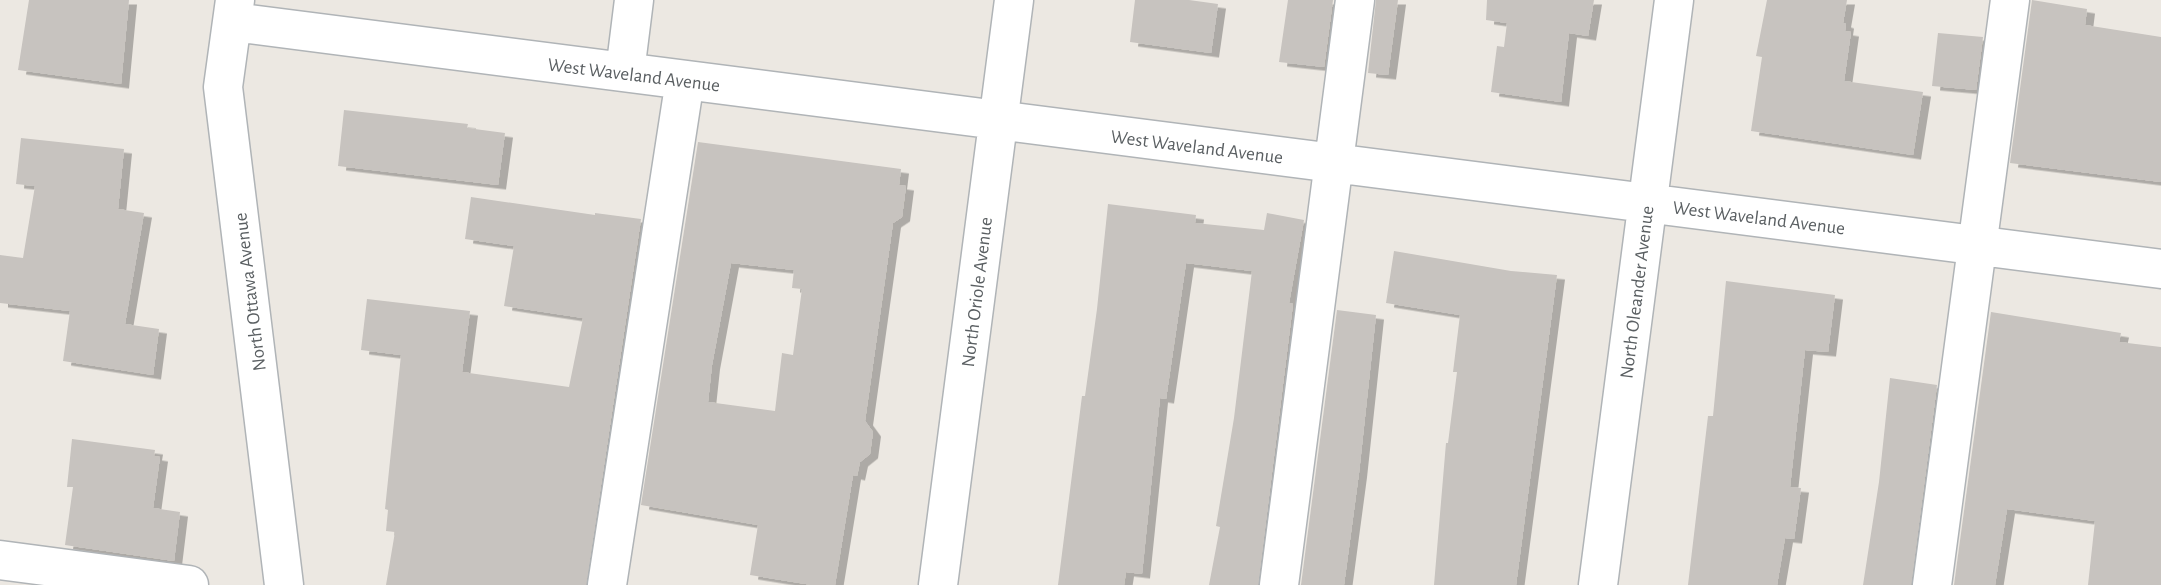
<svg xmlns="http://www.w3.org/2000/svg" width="2161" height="585" viewBox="0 0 2161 585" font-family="'Alegreya Sans',sans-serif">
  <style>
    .building { fill: #c7c3bf; fill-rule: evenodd; filter: url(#shadow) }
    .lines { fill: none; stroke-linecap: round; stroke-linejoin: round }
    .minor-casing { stroke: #b0b4b7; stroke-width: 41 }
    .minor { stroke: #fff; stroke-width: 38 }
    .labels { text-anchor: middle; stroke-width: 5; stroke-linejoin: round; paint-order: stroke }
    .street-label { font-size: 19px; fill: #5a5f62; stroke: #fff }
  </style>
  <defs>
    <filter id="shadow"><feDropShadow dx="8" dy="4.5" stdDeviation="0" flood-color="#0004"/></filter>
  </defs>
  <rect width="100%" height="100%" fill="#ece8e2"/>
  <!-- building -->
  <path class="building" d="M29,0h100l-8,84 -103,-14z
    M1135,0h54l29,4 -7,49 -81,-11z
    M1288,0h45l-9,67 -45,-5z
    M1376,0h22l-10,75 -20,-2z
    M1487,0h107l-6,36 -19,-3 -8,69 -70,-10 6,-46 7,1 3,-24 -21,-3z
    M1767,0h80l-4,23 3,1 -1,7 6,1 -7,49 79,11 -10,63 -162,-24 11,-74 -6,-1z
    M2032,0l55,9 -2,16 76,12v145l-151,-19z
    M1938,33l45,4 -7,53 -44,-4z
    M344,110l124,14 -1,4 38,5 -7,52 -160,-19z
    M21,138l103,11 -6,60 26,4 -19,111 34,5 -6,46 -90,-14 7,-50 -70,-8v-48l23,3 12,-72 -19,-2z
    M698,142l203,27 -2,16 7,1 -4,31 -9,6 -28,198 8,11 -3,22 -10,8 -3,14 -4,-1 -18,110h-23l-62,-10 8,-50 -117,-20zM731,263l63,7 -2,18 10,1 -9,66 -11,-2 -7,58 -67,-9 4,-37z
    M471,197l124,18v-2l46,6 -55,366h-200l9,-53 -9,-1 2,-21 -3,-1 16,-154 -40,-5 6,-51 103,12 -8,61 107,15 14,-69 -79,-12 10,-60 -49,-7z
    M1108,204l88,11 -1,8 69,7 3,-17 37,7 -15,83 4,1 -35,281h-49l11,-58 -4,-1 18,-108 18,-147 -66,-8 -20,136 -6,-1 -18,176 -16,-2 -2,13h-66l24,-189h3l12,-87z
    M1394,251l117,20 46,4 -41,310h-82l12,-142h2l9,-71h-4l7,-57 -74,-12z
    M1726,281l109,14 -7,57 -23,-2 -15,137 11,1 -7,51 -9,-1 -8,47h-89l20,-169h5z
    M1337,310l39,5 -17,158 -15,112h-43z
    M1991,312l130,21 -2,9 42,5v238h-73l7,-64 -88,-12 -12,76h-41z
    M1890,378l47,7 -26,200h-48l16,-103z
    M72,439l83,11 -1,6 6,1 -7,51 27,4 -6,49 -109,-16 8,-58h-6z"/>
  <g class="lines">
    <!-- minor casing -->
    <g class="minor-casing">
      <path id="minor" d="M235,0l-12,87 61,498
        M233,22l1928,247
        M625,72l9,-72
        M0,560l189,25
        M607,585l78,-505
        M938,585l76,-585
        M1279,585l76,-585
        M1598,585l76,-585
        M1932,585l78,-585"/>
    </g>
    <!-- minor -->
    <use href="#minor" class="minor"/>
  </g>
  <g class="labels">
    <!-- street labels -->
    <g class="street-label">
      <text transform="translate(634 74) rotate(7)" y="7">West Waveland Avenue</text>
      <text transform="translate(1197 146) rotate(7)" y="7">West Waveland Avenue</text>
      <text transform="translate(1759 217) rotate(7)" y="7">West Waveland Avenue</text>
      <text transform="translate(249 292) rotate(-97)" y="7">North Ottawa Avenue</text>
      <text transform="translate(976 292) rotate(-83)" y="7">North Oriole Avenue</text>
      <text transform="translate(1636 292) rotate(-83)" y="7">North Oleander Avenue</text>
    </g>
  </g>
</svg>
